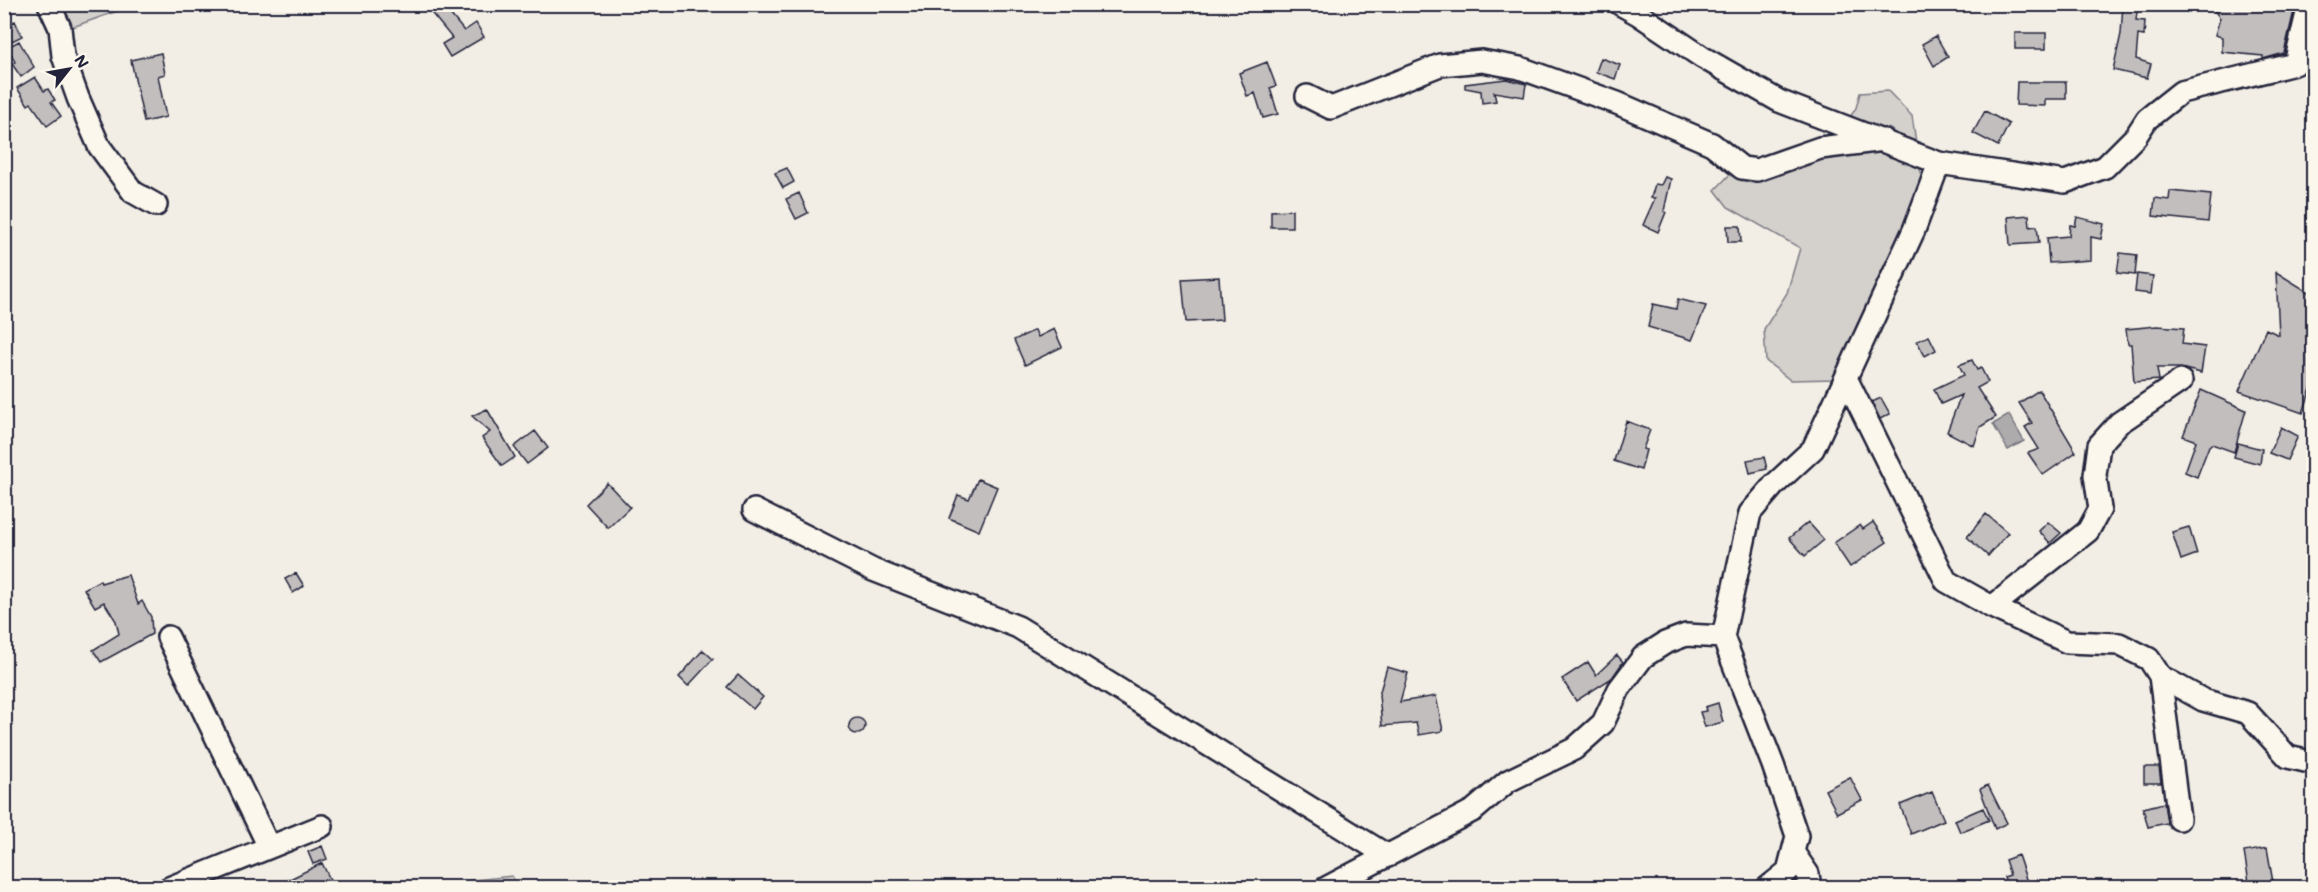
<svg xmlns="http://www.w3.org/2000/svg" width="2318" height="892" viewBox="0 0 2318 892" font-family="Mali,sans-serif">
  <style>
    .green { fill: #d4d1cc; stroke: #7b7a84; stroke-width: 1.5 }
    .water { fill: #aeabad; stroke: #76747f; stroke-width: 1.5 }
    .building { fill: #c2bebe; stroke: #22223b; stroke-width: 1.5 }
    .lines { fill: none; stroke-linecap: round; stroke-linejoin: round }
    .minor-casing { stroke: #22223b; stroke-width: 26 }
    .minor { stroke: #fbf7ec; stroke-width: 21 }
  </style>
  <rect width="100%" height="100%" fill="#f2eee5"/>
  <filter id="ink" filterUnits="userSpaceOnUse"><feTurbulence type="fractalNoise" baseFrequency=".0167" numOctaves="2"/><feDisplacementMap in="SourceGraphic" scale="12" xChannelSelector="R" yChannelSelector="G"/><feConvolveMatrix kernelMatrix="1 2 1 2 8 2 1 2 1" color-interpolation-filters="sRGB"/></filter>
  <g filter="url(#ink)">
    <!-- green -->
    <path class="green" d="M55,5h79l-67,24z
      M1888,91l24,25 10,65 -26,68 -60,130 -46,1 -24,-19 -2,-32 23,-36 13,-45 -72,-41 -13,-17 18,-19 46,3 44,-15 33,-51 4,-15z
      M512,876l6,11h-64l11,-6z"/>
    <!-- water -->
    <path class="water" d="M2009,415l15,26 -16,9 -15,-26z"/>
    <!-- building -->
    <path class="building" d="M424,4h18l22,27 12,-8 8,14 -34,20 -8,-13 10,-6z
      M2123,4h15l-2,16 9,1 -1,15 -6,-1 -2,24 15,5 -4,14 -34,-8 8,-36z
      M2209,4l86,3 -11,46 -21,6v-3l-41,-4v-15l-7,-2 5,-17z
      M15,21l7,15 -12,6 -6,-16z
      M2015,33h31v16h-31z
      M1936,36l12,21 -14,9 -12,-22z
      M19,41l15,26 -13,10 -9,-13 3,-2 -7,-15z
      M161,53l4,21 -7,2 8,41 -22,5 -13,-62z
      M1601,58l19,7 -5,14 -19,-7z
      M1267,62l9,24 -6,2 8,26 -15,4 -8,-25 -8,3 -8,-23z
      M35,77l9,14 4,-2 7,11 -4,2 10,14 -14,10 -16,-23 -3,2 -11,-17z
      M1506,79l20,5 -2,13 -30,-5 2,9 -14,2 -1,-12 -16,-3v-4z
      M2017,82h49v17h-21v7l-29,-1z
      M1985,111l24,13 -11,22 -25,-13z
      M787,168l7,14 -11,6 -8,-15z
      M1665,177l6,2 -7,32 2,1 -8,20 -15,-7 12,-27h-4l4,-14 6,1z
      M2170,191l41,4 -3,27 -55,-6 2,-18 14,2z
      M799,193l9,20 -12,6 -10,-20z
      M1292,210v17h-21v-16z
      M2029,215l1,12 7,-1 2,17 -29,2 -2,-28z
      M2077,217l27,7 -3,15 -10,-2v23l-42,3 -2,-25 22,-2 1,-11 5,1z
      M1727,226h13l1,16h-13z
      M2120,253l17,2 -2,20 -18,-2z
      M2276,272l37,23v54l-4,14 3,1 -2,6 3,2v11l-10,30 -64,-22 27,-62 13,6z
      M2137,274l16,2 -2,18 -16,-2z
      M1219,277l3,43 -36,2 -4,-43z
      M1678,299l28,7 -14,34 -44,-13 5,-23 23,5z
      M2157,326l27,2 -2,16 23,3 -4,26 -20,-5h-24l2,12 -25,2 -3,-38h-3l-2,-15z
      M1054,329l8,18 -37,18 -11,-25 21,-10 3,7z
      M1929,336l7,14 -11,6 -8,-15z
      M1972,360l5,10 4,-2 7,14 -11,6 19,29 -16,10 -6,19 -27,-14 14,-37 -20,9 -7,-15 30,-14 -5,-10z
      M2039,390l37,62 -33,23 -15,-22 11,-4 -14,-22 7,-4 -13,-20z
      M2201,390l45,20 -12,42 -22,-8 -3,2 -12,31 -12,-5 11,-31 -13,-5z
      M1881,398l9,16 -10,5 -8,-17z
      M487,409l28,48 -13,9 -20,-28 8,-6 -18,-16z
      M1626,421l24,9 -7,19 3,1 -5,20 -27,-9z
      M2281,427l17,9 -11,24 -18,-7z
      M535,431l13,17 -21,16 -13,-17z
      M2238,443l24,6 -2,15 -26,-7z
      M1764,457l3,12 -17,4 -3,-13z
      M978,479l19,8 -18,44 -30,-13 9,-23 11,4z
      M607,483l23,24 -22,21 -22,-24z
      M1986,514l22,19 -20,23 -21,-19z
      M1808,522l16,18 -19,16 -16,-18z
      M1873,522l14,20 -37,25 -16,-24 26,-18 3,4z
      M2048,522l13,11 -11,10 -11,-12z
      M2189,527l8,27 -16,6 -9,-28z
      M296,573l8,13 -11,7 -8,-14z
      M128,575l10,29 4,-3 9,16 1,17 -51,28 -8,-12 26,-16 -3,-13 -12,-19 -9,5 -11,-18 16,-9 1,3z
      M703,650l10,9 -25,27 -9,-9z
      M1617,655l6,7 -11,16 -36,23 -14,-22 26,-17 8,13z
      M1387,667l21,6 -8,29 36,-6 7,35 -24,4 -3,-12 -34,3 -3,-31z
      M738,675l25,22 -10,12 -26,-22z
      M1718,703l5,19 -18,5 -5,-15 6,-1 -1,-4z
      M849 726a8 8 0 1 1 16 0a8 8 0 1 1-16 0Z
      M2144,767h15l2,16h-17z
      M1850,777l12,23 -25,13 -12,-23z
      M1988,785l19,38 -12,6 -15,-40z
      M1932,792l12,28 -33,14 -11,-29z
      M2164,803l3,20 -19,4 -5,-19z
      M1983,808l6,12 -29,12 -5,-12z
      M322,846l5,13 -14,5 -5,-12z
      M2267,848l7,40h-24l-6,-36z
      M2018,855l11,33h-21l-4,-11 6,-2 -5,-15z
      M322,863l12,25h-15l-3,-6 -10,6h-34z"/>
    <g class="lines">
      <!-- minor casing -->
      <g class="minor-casing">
        <path id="minor" d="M49,4l11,24 3,28 15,42 21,48 34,46 23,13
          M1620,4l18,10 64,43 77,44 160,62
          M1307,96l24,12 109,-43 42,-4 38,7 97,35 95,41 30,24 15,2 63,-22 64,-8
          M1846,378l100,203 46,26 75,35 52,2 30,15 11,17 43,24 45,13 40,44 26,6
          M754,510l119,60 145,57 370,229
          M1992,607l96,-76 12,-22 -5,-34 4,-30 20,-22 62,-42
          M168,637l101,210
          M2160,676l19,143
          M1793,852l15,22 2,14
          M169,888l153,-62
          M1326,888l148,-78 34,-29 66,-32 29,-26 16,-34 24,-32 22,-14 21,-8 37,2
          M1767,888l21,-17 9,-35 -24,-71 -50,-128 27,-124 24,-28 39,-36 101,-219 25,-67 126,19 40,-15 31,-31 11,-17 34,-27 114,-28 13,-55 4,-5"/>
      </g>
      <!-- minor -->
      <use href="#minor" class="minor"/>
    </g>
  </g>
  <!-- margin -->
  <rect width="2318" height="892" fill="none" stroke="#fbf7ec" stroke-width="24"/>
  <rect x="12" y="12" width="2294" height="868" fill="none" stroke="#22223b" stroke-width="2" filter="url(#ink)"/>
  <!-- north arrow -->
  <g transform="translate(69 69) rotate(59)" stroke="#fbf7ec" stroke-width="4.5" paint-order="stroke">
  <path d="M0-4.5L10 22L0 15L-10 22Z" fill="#22223b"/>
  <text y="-9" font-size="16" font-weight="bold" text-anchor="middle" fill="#22223b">N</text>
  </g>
</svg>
